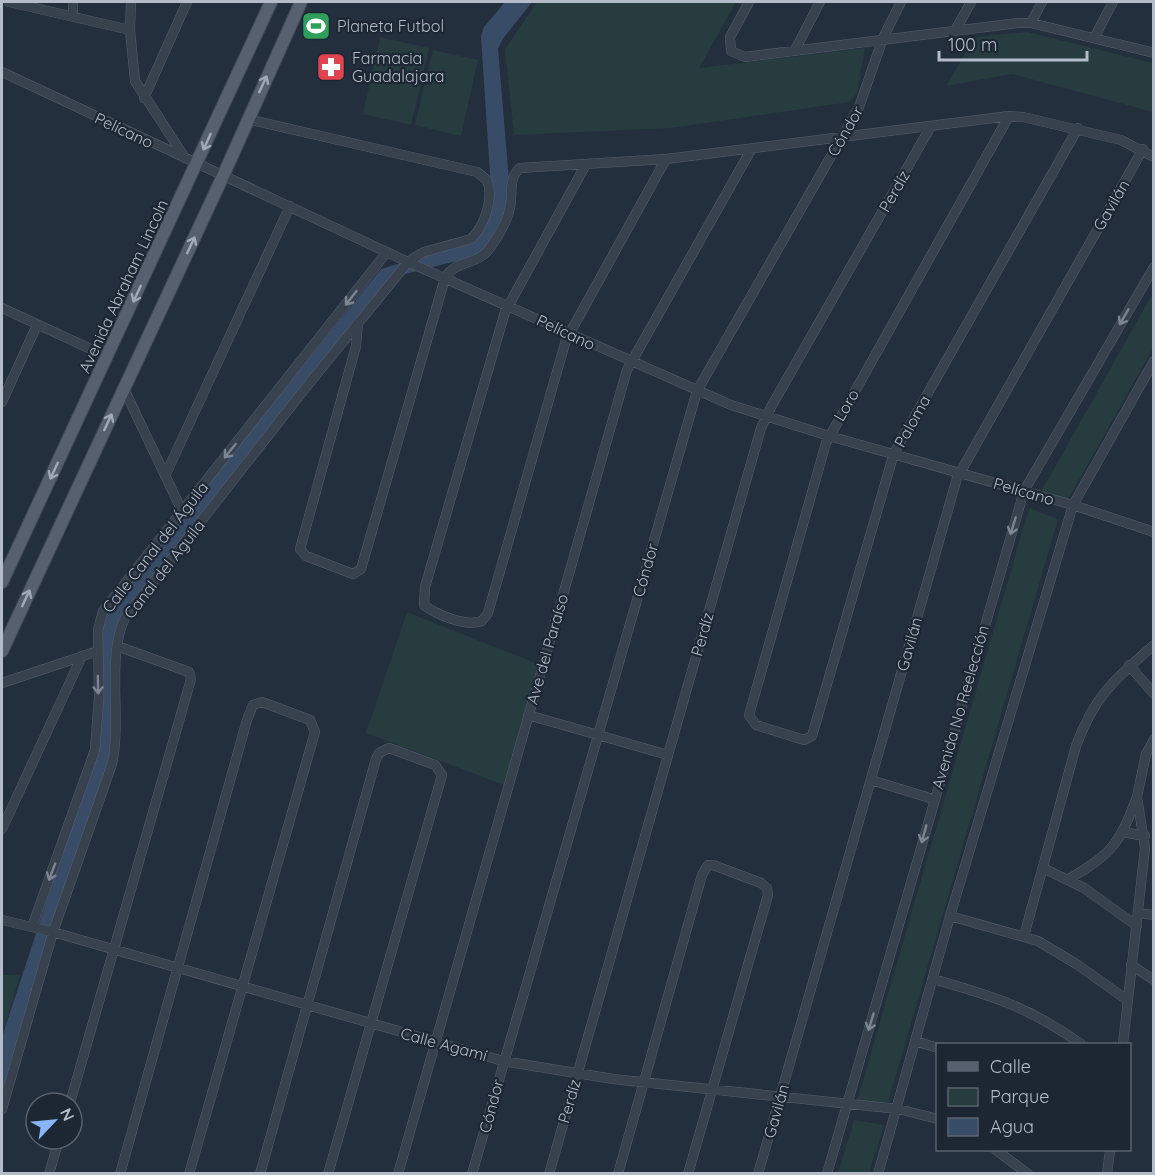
<svg xmlns="http://www.w3.org/2000/svg" width="1155" height="1175" viewBox="0 0 1155 1175" font-family="Quicksand,sans-serif">
  <style>
    .green { fill: #263c3f }
    .water { fill: #394c67 }
    .lines { fill: none; stroke-linecap: round; stroke-linejoin: round }
    .minor-casing { stroke: #565f6c; stroke-width: 10 }
    .major-casing { stroke: #414a57; stroke-width: 14 }
    .minor { stroke: #38414e; stroke-width: 9 }
    .major { stroke: #56606e; stroke-width: 12 }
    .oneway { stroke: #a1aab7 }
    .oneway2 { stroke: #7c8592 }
    .labels { text-anchor: middle; stroke-width: 4.5; stroke-linejoin: round; paint-order: stroke }
    .poi-label { font-size: 16px; fill: #b4bcc9; stroke: #1d2633; text-anchor: start }
    .street-label { font-size: 16px; fill: #b4bcc9; stroke: #1d2633 }
  </style>
  <rect width="100%" height="100%" fill="#242f3e"/>
  <!-- green -->
  <path class="green" d="M537,2h199l-37,66 166,-20 -8,45 -7,9 -179,26 -157,7 -9,-86z
    M1027,32l126,31v49l-141,-38 -66,12 29,-49z
    M380,37l49,11 -18,77 -48,-11z
    M433,50l45,10 -17,76 -46,-11z
    M1153,293v55l-86,153 -26,-9z
    M1029,508l29,11 -171,587 -30,-5z
    M407,612l131,52 -34,121 -138,-52z
    M2,975h18l-18,62z
    M854,1120l30,5 -15,48h-31z"/>
  <!-- water -->
  <path class="water" d="M505,2h27l-30,38 -4,9 13,156 -22,44 -13,10 -28,4 -58,15 -270,350 -3,109 -53,160 -62,212v-72l91,-277 6,-141 282,-350 91,-27 20,-38 -11,-168 3,-9z"/>
  <g class="lines">
    <!-- minor casing -->
    <g class="minor-casing">
      <path id="minor" d="M9,2l121,28
        M131,2l-1,28 5,51 50,77
        M749,2l-19,35 1,14 14,6 273,-34h13l123,30
        M73,17v-15
        M1031,23l11,-21
        M956,29l15,-27
        M1094,38l19,-36
        M795,50l25,-48
        M2,72l406,190 323,143 98,31 244,69 81,27
        M144,98l43,-96
        M1009,116l-183,327 -77,272 7,10 48,15 8,-4 82,-283 184,-325
        M585,166l-80,146 -80,275 -1,18c13,10 42,22 58,16l6,-8 78,-273 100,-181
        M2,308l106,49
        M358,323l-2,23 -56,203 6,7 47,18 8,-5 84,-291c10,-18 33,-13 44,-29 8,-11 19,-29 21,-42 3,-13 -2,-29 10,-39l146,-9 343,-43 14,1 98,23 33,17
        M124,389l58,122
        M2,402l35,-77
        M165,476l125,-270
        M1129,665l25,29
        M2,683l96,-32
        M528,715l140,40
        M871,780l62,19
        M2,829l80,-173
        M1123,832l22,4
        M1043,868l41,20 53,38
        M1069,879c44,-26 50,-35 68,-82
        M1138,913l16,2
        M950,916l88,25 40,24 49,35
        M2,920l51,12 450,129 110,18 285,30 40,10
        M32,927l63,-177 4,-53 -1,-67 5,-19 284,-359
        M1024,936l52,-190c19,-51 38,-66 78,-101
        M1131,965l23,15
        M933,979c60,17 96,28 148,65
        M915,1041l23,7
        M1123,1044l22,-196 -8,-51 9,-43 8,-15
        M70,1103l121,-424 -2,-7 -72,-26
        M2,1109l51,-177 59,-168c10,-44 -6,-108 13,-146l182,-232 101,-124 16,-10 47,-13c14,-13 23,-41 16,-59l-10,-8 -230,-53
        M996,1150l32,24
        M49,1174l10,-35
        M120,1174l127,-454 6,-15 9,-3 48,18 5,12 -126,442
        M260,1174l116,-415 3,-6 10,-5 46,17 7,10 -114,399
        M398,1174l229,-804 125,-222
        M472,1174l225,-783 162,-284 24,-69 18,-36
        M549,1174l212,-746 10,-21 160,-281
        M618,1174l84,-299 6,-10h5l48,18 6,5 1,7 -80,279
        M758,1174l199,-696 186,-329
        M827,1174l197,-683 130,-224
        M878,1174l72,-258 123,-411 81,-144
        M1107,1174l3,-24"/>
    </g>
    <!-- major casing -->
    <g class="major-casing">
      <path id="major" d="M2,582l269,-580
        M2,651l221,-475 78,-174"/>
    </g>
    <!-- minor -->
    <use href="#minor" class="minor"/>
    <!-- major -->
    <use href="#major" class="major"/>
  </g>
  <!-- one-way arrows -->
  <defs><path id="oneway-shaft" d="M-6 0H5M1.5-3L5.5 0L1.5 3" fill="none" stroke-width="1.6" stroke-linecap="round" stroke-linejoin="round" transform="scale(1.5)"/></defs>
  <g class="oneway">
    <use href="#oneway-shaft" transform="translate(263 84) rotate(-65)"/>
    <use href="#oneway-shaft" transform="translate(207 142) rotate(114)"/>
    <use href="#oneway-shaft" transform="translate(191 245) rotate(-65)"/>
    <use href="#oneway-shaft" transform="translate(137 294) rotate(115)"/>
    <use href="#oneway-shaft" transform="translate(108 422) rotate(-65)"/>
    <use href="#oneway-shaft" transform="translate(54 471) rotate(115)"/>
    <use href="#oneway-shaft" transform="translate(26 598) rotate(-65)"/>
  </g>
  <g class="oneway2">
    <use href="#oneway-shaft" transform="translate(351 298) rotate(128)"/>
    <use href="#oneway-shaft" transform="translate(1124 317) rotate(120)"/>
    <use href="#oneway-shaft" transform="translate(230 451) rotate(129)"/>
    <use href="#oneway-shaft" transform="translate(1013 526) rotate(107)"/>
    <use href="#oneway-shaft" transform="translate(98 685) rotate(89)"/>
    <use href="#oneway-shaft" transform="translate(924 834) rotate(105)"/>
    <use href="#oneway-shaft" transform="translate(52 872) rotate(111)"/>
    <use href="#oneway-shaft" transform="translate(871 1022) rotate(107)"/>
  </g>
  <!-- icons -->
  <defs>
    <g id="stadium-square" transform="scale(1.5)"><rect x="-9" y="-9" width="18" height="18" rx="4" fill="#2e9e5b" stroke="#1d2633"/><path d="M0-5a6.5 5 0 1 0 0 10a6.5 5 0 1 0 0-10ZM-3.5-1.8h7v3.6h-7Z" fill="#fff"/></g>
    <g id="pharmacy-square" transform="scale(1.5)"><rect x="-9" y="-9" width="18" height="18" rx="4" fill="#e0444e" stroke="#1d2633"/><path d="M-2-6h4v4h4v4h-4v4h-4v-4h-4v-4h4Z" fill="#fff"/></g>
  </defs>
  <g fill-rule="evenodd">
    <use href="#stadium-square" x="316" y="26"/>
    <use href="#pharmacy-square" x="331" y="67"/>
  </g>
  <g class="labels">
    <!-- poi labels -->
    <g class="poi-label">
      <text x="337" y="32">Planeta Futbol</text>
      <text x="352" y="64">Farmacia<tspan x="352" dy="18">Guadalajara</tspan></text>
    </g>
    <!-- street labels -->
    <g class="street-label">
      <text transform="translate(124 130) rotate(25)" y="6">Pelícano</text>
      <text transform="translate(845 131) rotate(-60)" y="6">Cóndor</text>
      <text transform="translate(894 191) rotate(-60)" y="6">Perdíz</text>
      <text transform="translate(1111 205) rotate(-60)" y="6">Gavilán</text>
      <text transform="translate(123 286) rotate(-65)" y="6">Avenida Abraham Lincoln</text>
      <text transform="translate(566 332) rotate(25)" y="6">Pelícano</text>
      <text transform="translate(846 405) rotate(-60)" y="6">Loro</text>
      <text transform="translate(912 421) rotate(-61)" y="6">Paloma</text>
      <text transform="translate(1024 491) rotate(16)" y="6">Pelícano</text>
      <text transform="translate(155 547) rotate(-52)" y="6">Calle Canal del Águila</text>
      <text transform="translate(164 569) rotate(-52)" y="6">Canal del Aguila</text>
      <text transform="translate(645 570) rotate(-74)" y="6">Cóndor</text>
      <text transform="translate(702 634) rotate(-74)" y="6">Perdíz</text>
      <text transform="translate(909 644) rotate(-74)" y="6">Gavilán</text>
      <text transform="translate(547 649) rotate(-74)" y="6">Ave del Paraíso</text>
      <text transform="translate(960 707) rotate(-74)" y="6">Avenida No Reelección</text>
      <text transform="translate(444 1044) rotate(15)" y="6">Calle Agamí</text>
      <text transform="translate(569 1101) rotate(-74)" y="6">Perdíz</text>
      <text transform="translate(491 1106) rotate(-75)" y="6">Cóndor</text>
      <text transform="translate(776 1111) rotate(-74)" y="6">Gavilán</text>
    </g>
  </g>
  <!-- border -->
  <rect width="1155" height="1175" fill="none" stroke="#b4bcc9" stroke-width="6"/>
  <!-- legend -->
  <rect x="936" y="1043" width="195" height="108" fill="#1d2633" stroke="#59626f" stroke-width="1.5"/>
  <rect x="948" y="1062" width="30" height="9" fill="#56606e" stroke="#59626f" stroke-width="1.5"/>
  <text x="990" y="1073" font-size="18" fill="#b4bcc9">Calle</text>
  <rect x="948" y="1088" width="30" height="18" fill="#263c3f" stroke="#59626f" stroke-width="1.5"/>
  <text x="990" y="1103" font-size="18" fill="#b4bcc9">Parque</text>
  <rect x="948" y="1118" width="30" height="18" fill="#394c67" stroke="#59626f" stroke-width="1.5"/>
  <text x="990" y="1133" font-size="18" fill="#b4bcc9">Agua</text>
  <!-- north arrow -->
  <g transform="translate(54 1121) rotate(64)"><circle r="28" fill="#1d2633" stroke="#59626f" stroke-width="1.5"/>
  <path d="M0-4.5L10 22L0 15L-10 22Z" fill="#8ab4f8"/>
  <text y="-9" font-size="16" font-weight="bold" text-anchor="middle" fill="#b4bcc9">N</text>
  </g>
  <!-- scale -->
  <path d="M939 51v9h148v-9" fill="none" stroke="#b4bcc9" stroke-width="3"/>
  <text x="948" y="51" font-size="18" fill="#b4bcc9" stroke="#1d2633" stroke-width="4.5" paint-order="stroke">100 m</text>
</svg>
